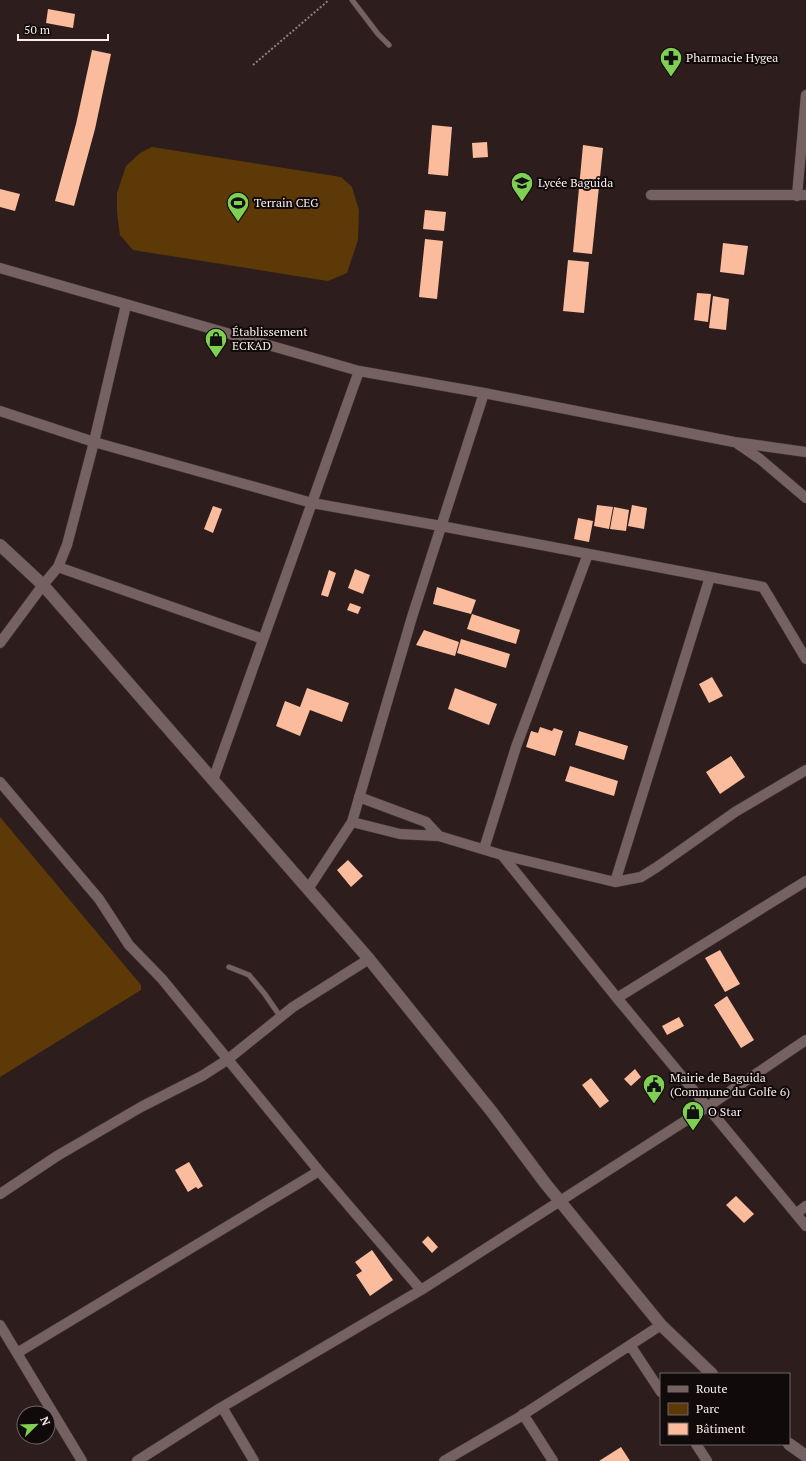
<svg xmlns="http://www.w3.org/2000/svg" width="806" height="1461" viewBox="0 0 806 1461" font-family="'PT Serif',serif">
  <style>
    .green { fill: #5c3907 }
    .building { fill: #fbbc9d }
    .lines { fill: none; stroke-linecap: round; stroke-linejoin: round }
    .service-casing { stroke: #473b3a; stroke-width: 6 }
    .minor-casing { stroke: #473b3a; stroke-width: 11 }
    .tertiary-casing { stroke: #473b3a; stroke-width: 13 }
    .path { stroke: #8d807f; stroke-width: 2; stroke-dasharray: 2 2; stroke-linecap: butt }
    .service { stroke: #756260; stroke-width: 5 }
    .minor { stroke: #756260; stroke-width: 10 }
    .tertiary { stroke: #756260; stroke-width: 12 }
    .labels { text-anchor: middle; stroke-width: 4; stroke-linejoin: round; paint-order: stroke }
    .poi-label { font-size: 12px; fill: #faefee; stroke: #110a0a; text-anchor: start }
  </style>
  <rect width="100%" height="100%" fill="#2d1e1d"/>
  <!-- green -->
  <path class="green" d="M152,147l189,30 11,10 7,23 -1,30 -11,33 -19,8 -195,-31 -13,-15 -3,-23v-19l9,-27 14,-13z
    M0,817l141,168v5l-141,87z"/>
  <!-- building -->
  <path class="building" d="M48,9l27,5 -2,14 -27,-5z
    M92,50l19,4 -16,75 -21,77 -19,-5 21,-77z
    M432,125l20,2 -4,49 -20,-2z
    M487,142l1,15 -15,1 -1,-15z
    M583,145l20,3 -11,106 -19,-2z
    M0,189l20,5 -5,17 -15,-4z
    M425,210l21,2 -2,19 -21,-2z
    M425,239l18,2 -6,58 -18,-2z
    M723,243l25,3 -4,29 -24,-3z
    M568,260l21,2 -5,51 -21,-2z
    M697,293l14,1 -3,28 -14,-2z
    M713,296l16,3 -3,31 -17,-2z
    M597,505l16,2 -4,22 -15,-3z
    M632,505l15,3 -3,21 -16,-3z
    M213,506l9,3 -9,24 -9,-4z
    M614,507l15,3 -3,21 -16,-2z
    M578,518l15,3 -4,21 -15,-3z
    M355,569l15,6 -7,19 -15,-6z
    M329,570l7,3 -8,24 -7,-2z
    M437,587l39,13 -5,14 -38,-10z
    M350,603l11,4 -3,7 -11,-4z
    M472,614l48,16 -4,14 -49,-15z
    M424,630l35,12 -4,14 -39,-11z
    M461,639l49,15 -4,14 -49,-15z
    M712,677l11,19 -14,7 -10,-19z
    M307,688l42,15 -7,19 -32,-12 -10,26 -24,-10 9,-25 15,6z
    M455,688l42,16 -8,21 -41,-16z
    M540,727l12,4 2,-3 9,3 -8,25 -29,-9 5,-16 7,2z
    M579,731l49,15 -4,14 -49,-15z
    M731,756l14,21 -25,17 -14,-22z
    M570,766l48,15 -4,15 -49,-15z
    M348,860l15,16 -12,11 -14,-17z
    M720,950l20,34 -15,8 -20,-34z
    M727,996l27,44 -13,8 -27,-43z
    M679,1017l5,9 -17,9 -5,-9z
    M635,1069l6,8 -10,9 -7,-7z
    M591,1078l18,23 -9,7 -18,-23z
    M189,1162l14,24 -5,3 -2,-2 -8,5 -13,-22z
    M736,1196l18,18 -10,9 -18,-18z
    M428,1236l10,11 -6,6 -10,-11z
    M372,1250l21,30 -23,16 -14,-21 6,-4 -7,-9z
    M621,1447l9,14h-31z"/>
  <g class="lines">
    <!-- service casing -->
    <g class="service-casing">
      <path id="service" d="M352,0l26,34 11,11
        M229,967l20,8 15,18 16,23"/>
    </g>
    <!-- minor casing -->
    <g class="minor-casing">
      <path id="minor" d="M651,195h155
        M797,196l9,-101
        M0,268l359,103 125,22 250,49 72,10
        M0,411l94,31 218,61 129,23 322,61 43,72
        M738,444l22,15 46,39
        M58,567l205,72
        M0,643l43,-58 15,-18 9,-22 27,-103 32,-137
        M213,780l146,-409
        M0,782l99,117 30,46 33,34 157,192 102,119
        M359,797l67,25 13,14
        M352,822l48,12 39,2 63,19 113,27 26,-5 16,-10 78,-55 71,-42
        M484,849l32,-102 72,-193
        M502,855l115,143 189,228
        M615,882l95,-305
        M308,889l44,-67 60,-205 72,-224
        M617,998l189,-117
        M0,1194l57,-38 84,-49 61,-31 25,-16 66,-53 76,-48
        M796,1214l10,-8
        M0,1325l82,136
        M630,1345l31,47
        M17,1353l302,-182
        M222,1407l32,54
        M523,1414l30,47
        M696,1444l11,17
        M137,1461l85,-54 199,-117 286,-183 99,-67
        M444,1461l74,-43 143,-93"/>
    </g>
    <!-- tertiary casing -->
    <g class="tertiary-casing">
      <path id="tertiary" d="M0,545l43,40 326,374 123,153 53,71 116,142 51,49
        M789,1444l17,12"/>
    </g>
    <!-- path -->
    <path class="path" d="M253,65l76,-65"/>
    <!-- service -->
    <use href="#service" class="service"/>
    <!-- minor -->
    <use href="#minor" class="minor"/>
    <!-- tertiary -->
    <use href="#tertiary" class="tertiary"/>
  </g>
  <!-- icons -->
  <defs>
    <g id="pharmacy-pin" transform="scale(1.15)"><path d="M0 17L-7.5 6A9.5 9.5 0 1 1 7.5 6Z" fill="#7fd052" stroke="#110a0a"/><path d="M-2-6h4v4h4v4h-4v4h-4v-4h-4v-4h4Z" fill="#111"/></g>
    <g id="school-pin" transform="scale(1.15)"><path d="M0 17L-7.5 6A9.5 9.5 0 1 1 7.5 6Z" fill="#7fd052" stroke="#110a0a"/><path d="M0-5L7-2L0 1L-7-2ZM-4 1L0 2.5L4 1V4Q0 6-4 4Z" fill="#111"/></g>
    <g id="stadium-pin" transform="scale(1.15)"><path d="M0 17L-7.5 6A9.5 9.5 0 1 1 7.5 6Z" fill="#7fd052" stroke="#110a0a"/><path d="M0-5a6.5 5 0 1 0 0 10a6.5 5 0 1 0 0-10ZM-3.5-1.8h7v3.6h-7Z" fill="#111"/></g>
    <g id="shop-pin" transform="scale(1.15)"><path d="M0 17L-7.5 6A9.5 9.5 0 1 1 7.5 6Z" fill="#7fd052" stroke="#110a0a"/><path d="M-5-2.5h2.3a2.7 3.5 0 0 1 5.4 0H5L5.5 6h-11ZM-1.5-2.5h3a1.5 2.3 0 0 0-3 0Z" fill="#111"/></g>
    <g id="civic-pin" transform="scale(1.15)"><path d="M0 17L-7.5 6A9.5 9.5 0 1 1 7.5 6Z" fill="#7fd052" stroke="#110a0a"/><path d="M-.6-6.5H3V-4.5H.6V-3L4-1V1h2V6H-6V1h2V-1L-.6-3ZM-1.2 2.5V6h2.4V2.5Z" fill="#111"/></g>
  </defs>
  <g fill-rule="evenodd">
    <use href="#pharmacy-pin" x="671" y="58"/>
    <use href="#school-pin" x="522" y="183"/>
    <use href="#stadium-pin" x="238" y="203"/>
    <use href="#shop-pin" x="216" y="339"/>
    <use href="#civic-pin" x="654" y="1085"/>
    <use href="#shop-pin" x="693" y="1112"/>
  </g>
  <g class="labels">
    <!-- poi labels -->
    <g class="poi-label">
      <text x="686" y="62">Pharmacie Hygea</text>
      <text x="538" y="187">Lycée Baguida</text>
      <text x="254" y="207">Terrain CEG</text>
      <text x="232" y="336">Établissement<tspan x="232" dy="14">ECKAD</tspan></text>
      <text x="670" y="1082">Mairie de Baguida<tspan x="670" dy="14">(Commune du Golfe 6)</tspan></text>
      <text x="708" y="1116">O Star</text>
    </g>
  </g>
  <!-- legend -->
  <rect x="660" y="1373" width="130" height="72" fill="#110a0a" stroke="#6e6665"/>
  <rect x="668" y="1386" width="20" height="6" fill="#756260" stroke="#6e6665"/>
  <text x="696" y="1393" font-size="12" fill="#faefee">Route</text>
  <rect x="668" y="1403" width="20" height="12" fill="#5c3907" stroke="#6e6665"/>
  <text x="696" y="1413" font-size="12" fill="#faefee">Parc</text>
  <rect x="668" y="1423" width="20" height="12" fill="#fbbc9d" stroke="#6e6665"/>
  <text x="696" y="1433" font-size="12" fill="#faefee">Bâtiment</text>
  <!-- north arrow -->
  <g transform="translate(36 1425) rotate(67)"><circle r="19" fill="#110a0a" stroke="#6e6665"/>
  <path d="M0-3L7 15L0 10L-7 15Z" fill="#7fd052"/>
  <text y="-6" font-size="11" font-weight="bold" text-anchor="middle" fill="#faefee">N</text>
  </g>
  <!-- scale -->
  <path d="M18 34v6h90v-6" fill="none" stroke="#faefee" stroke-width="2"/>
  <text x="24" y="34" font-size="12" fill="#faefee" stroke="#110a0a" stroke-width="3" paint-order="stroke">50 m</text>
</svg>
